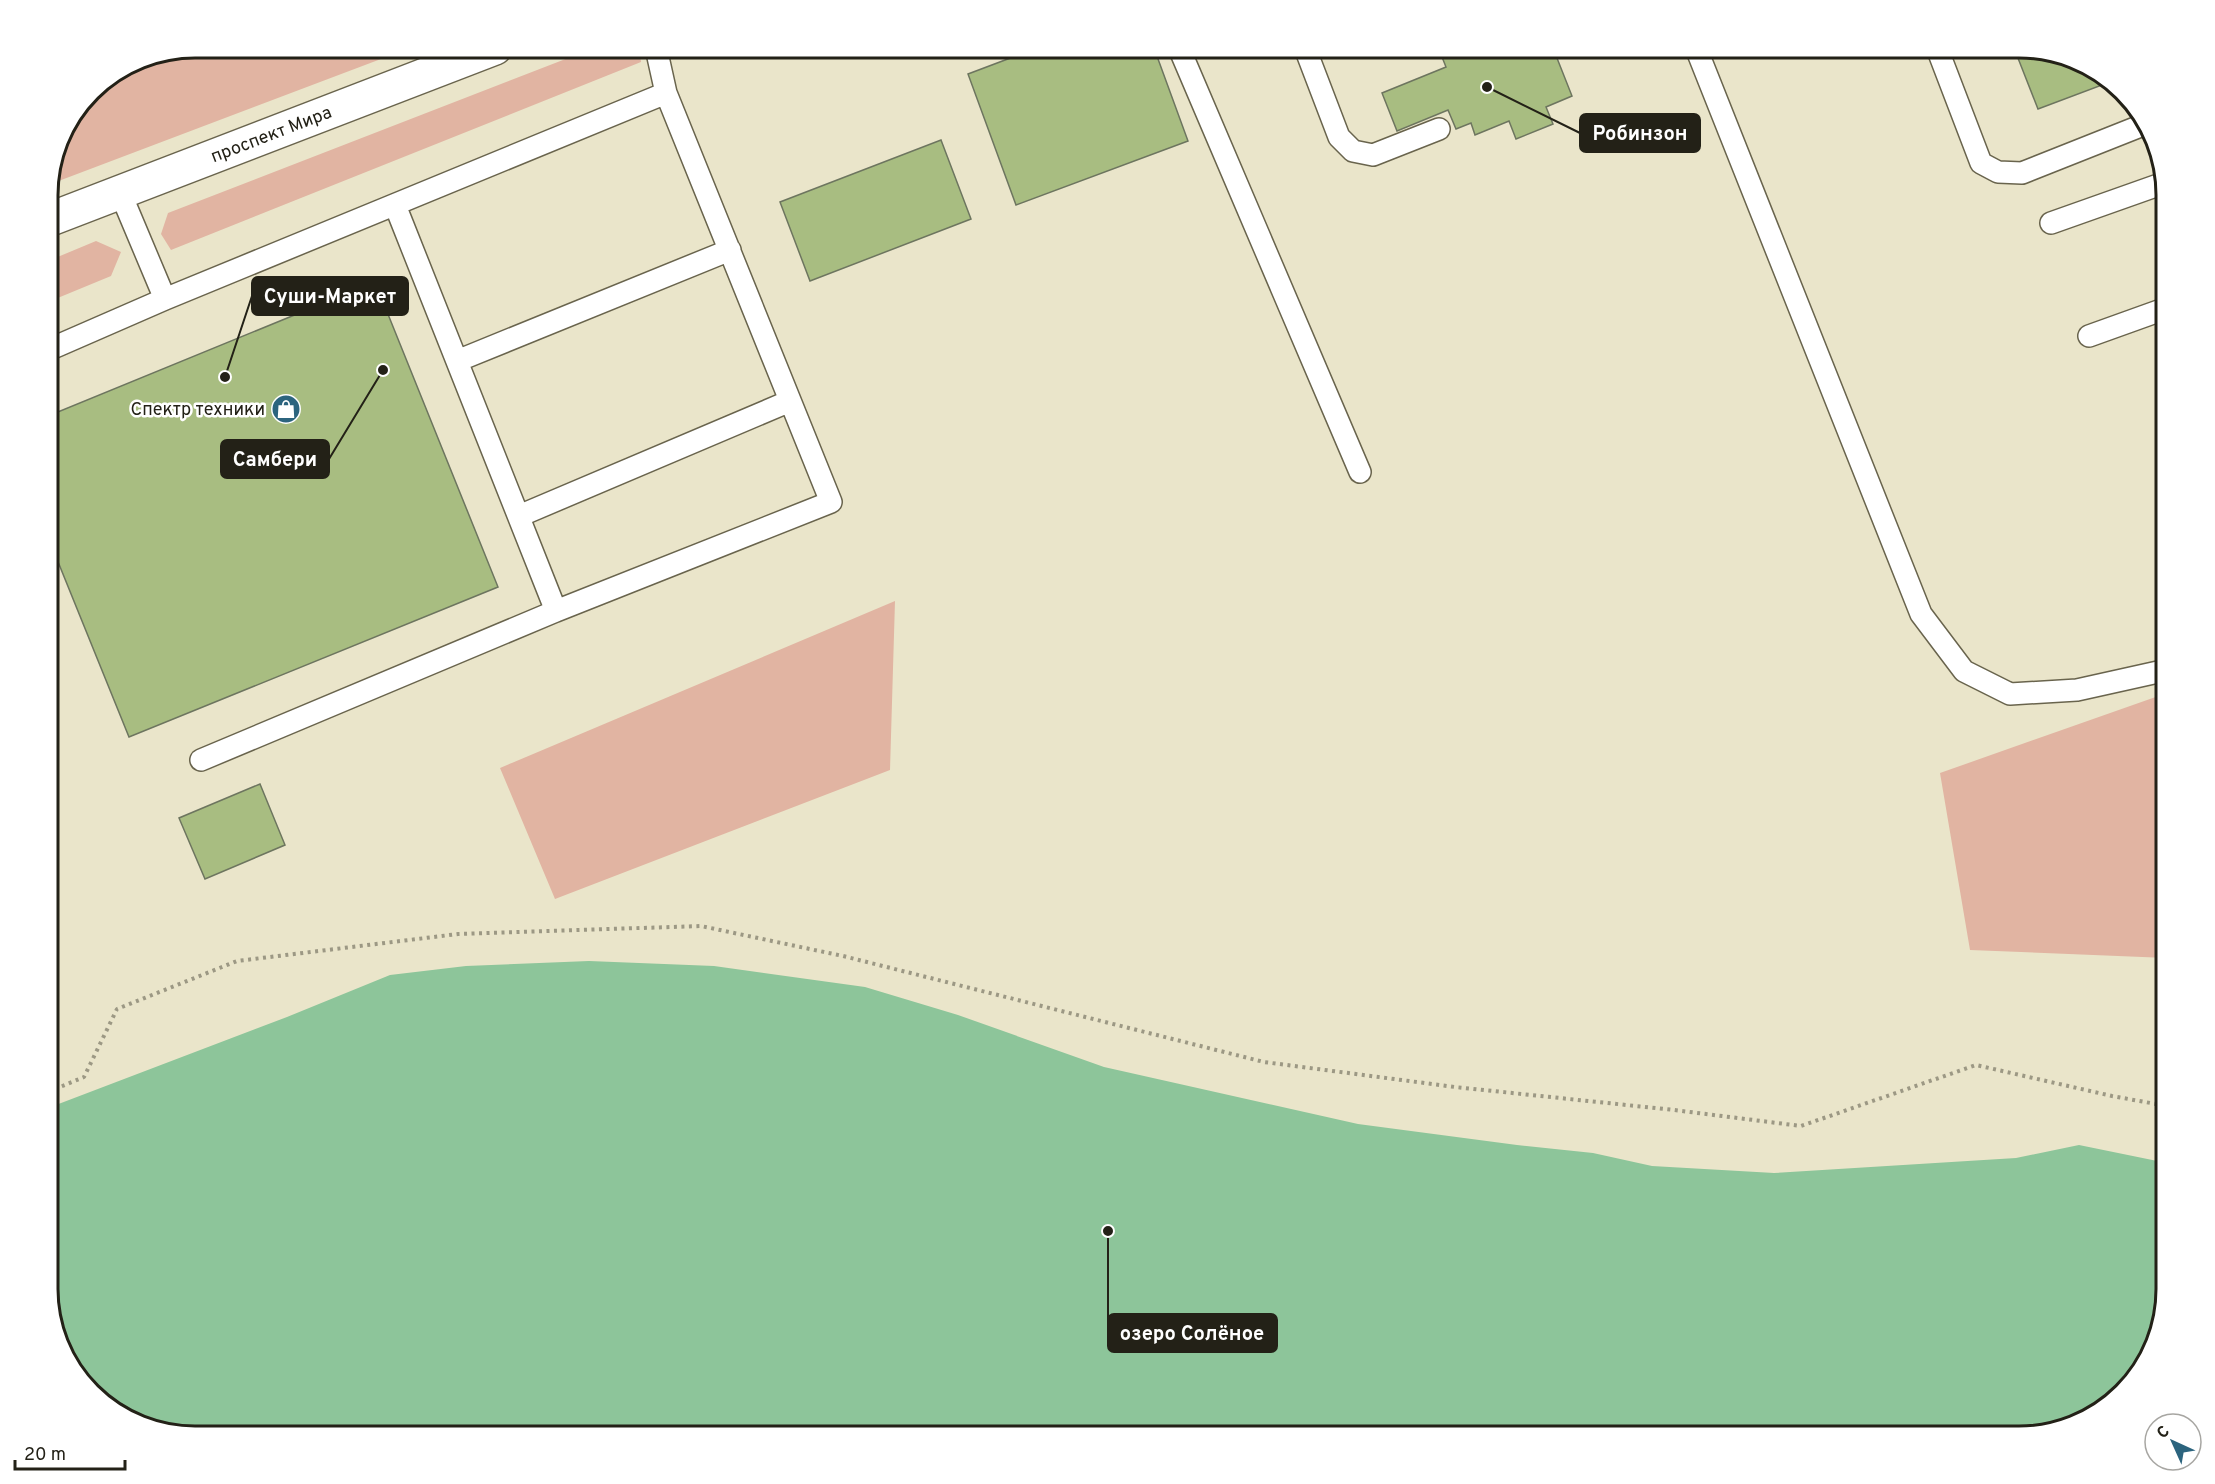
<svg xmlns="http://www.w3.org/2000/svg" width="2215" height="1484" viewBox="0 0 2215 1484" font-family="Overpass,sans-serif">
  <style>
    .green { fill: #e1b4a2 }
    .water { fill: #8dc59a }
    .building { fill: #a8bd81; stroke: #6d755f; stroke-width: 1.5 }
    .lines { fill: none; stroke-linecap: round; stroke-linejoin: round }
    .service-casing { stroke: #69644d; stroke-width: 24 }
    .secondary-casing { stroke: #69644d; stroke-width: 36 }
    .path { stroke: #9c9884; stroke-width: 4; stroke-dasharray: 3 4.5; stroke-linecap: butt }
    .service { stroke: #fff; stroke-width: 21 }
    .secondary { stroke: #fff; stroke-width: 33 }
    .labels { text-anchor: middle; stroke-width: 5; stroke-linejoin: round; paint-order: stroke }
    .street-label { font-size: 18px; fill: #232117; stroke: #fff }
    .poi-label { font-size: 18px; fill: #232117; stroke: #fff; text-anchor: end }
    .rim { fill: none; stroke: #232117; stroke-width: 3 }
    .leader { fill: none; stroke: #232117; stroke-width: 2 }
    .callout-dot { fill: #232117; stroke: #fff; stroke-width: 2 }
    .callout { fill: #232117; stroke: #232117; stroke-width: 2 }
    .callout-label { font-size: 20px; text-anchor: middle; font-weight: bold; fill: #fff }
  </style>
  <rect width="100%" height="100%" fill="#eae5ca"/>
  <!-- green -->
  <path class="green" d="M195,48h215l-362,137 11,-46 32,-48 48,-32z
    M594,48h45l2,14 -470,188 -10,-16 7,-21z
    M96,241l25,11 -10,24 -63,26v-41z
    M895,601l-5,169 -335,129 -55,-131z
    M2167,693v265l-197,-8 -30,-177z"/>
  <!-- water -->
  <path class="water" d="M589,961l125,5 151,21 93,28 146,52 254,57 159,21 76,8 59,13 122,7 242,-15 63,-13 88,18v126l-25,82 -57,50 -65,15h-1825l-82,-25 -45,-49 -20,-64v-190l239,-91 103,-42 76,-9z"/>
  <!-- building -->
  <path class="building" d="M1037,48h117l34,93 -172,64 -48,-131z
    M1465,48h88l19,48 -26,11 7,17 -37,15 -7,-18 -34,14 -4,-12 -15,6 -8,-19 -51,21 -15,-38 64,-26 -4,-10z
    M2014,48l88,25 8,9 -72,27z
    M941,140l30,79 -161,62 -30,-79z
    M375,282l123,305 -369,150 -81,-200v-121z
    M2167,351v31l-9,-28z
    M260,784l25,61 -80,34 -26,-61z"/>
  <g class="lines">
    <!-- service casing -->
    <g class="service-casing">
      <path id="service" d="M1179,48l181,424
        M1305,48l34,89 14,14 20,4 66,-26
        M1696,48l225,566 43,57 46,23 67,-4 90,-20
        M1937,48l44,115 17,9 24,1 126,-50
        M120,192l45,107
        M395,205l161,406 275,-109 -165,-409 -10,-45
        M2051,223l113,-40
        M2089,336l78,-28
        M48,350l117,-51 501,-206
        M457,361l273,-111
        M519,516l271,-115
        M201,760l355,-149"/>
    </g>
    <!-- secondary casing -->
    <g class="secondary-casing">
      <path id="secondary" d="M48,220l447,-172"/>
    </g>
    <!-- path -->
    <path class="path" d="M48,1092l36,-15 33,-68 120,-48 221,-27 243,-8 142,30 421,106 191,25 219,23 127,16 175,-61 136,31 55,10"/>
    <!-- service -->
    <use href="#service" class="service"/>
    <!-- secondary -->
    <use href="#secondary" class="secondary"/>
  </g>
  <!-- icons -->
  <defs>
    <g id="shop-disc" transform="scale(1.5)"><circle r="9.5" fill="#2c647e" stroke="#fff"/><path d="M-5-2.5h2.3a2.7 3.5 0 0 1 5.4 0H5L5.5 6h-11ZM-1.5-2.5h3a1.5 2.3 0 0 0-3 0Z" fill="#fff"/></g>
  </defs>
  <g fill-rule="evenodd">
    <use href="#shop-disc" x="286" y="409"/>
  </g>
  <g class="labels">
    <!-- street labels -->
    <g class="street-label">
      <text transform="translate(271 134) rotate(-21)" y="6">проспект Мира</text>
    </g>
    <!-- poi labels -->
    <g class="poi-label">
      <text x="265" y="415">Спектр техники</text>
    </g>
  </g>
  <!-- crop -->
  <path d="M0 0H2215V1484H0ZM195 58H2019A137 137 0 0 1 2156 195V1289A137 137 0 0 1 2019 1426H195A137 137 0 0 1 58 1289V195A137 137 0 0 1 195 58Z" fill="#fff" fill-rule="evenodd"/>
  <path class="rim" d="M195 58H2019A137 137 0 0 1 2156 195V1289A137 137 0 0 1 2019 1426H195A137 137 0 0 1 58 1289V195A137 137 0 0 1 195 58Z"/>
  <!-- callouts -->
  <path class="leader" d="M1487 87L1580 133M225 377L252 296M383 370L329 459M1108 1231L1108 1333"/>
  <g class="callout-dot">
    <circle cx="1487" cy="87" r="6"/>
    <circle cx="225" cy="377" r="6"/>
    <circle cx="383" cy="370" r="6"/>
    <circle cx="1108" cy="1231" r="6"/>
  </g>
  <g class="callout">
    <rect x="1580" y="114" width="120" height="38" rx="6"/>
    <rect x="252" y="277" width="156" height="38" rx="6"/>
    <rect x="221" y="440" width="108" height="38" rx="6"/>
    <rect x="1108" y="1314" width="169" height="38" rx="6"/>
  </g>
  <g class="callout-label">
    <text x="1640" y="140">Робинзон</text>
    <text x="330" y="303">Суши-Маркет</text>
    <text x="275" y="466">Самбери</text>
    <text x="1192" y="1340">озеро Солёное</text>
  </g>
  <!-- north arrow -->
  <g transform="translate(2173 1442) rotate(315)"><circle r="28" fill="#ffffff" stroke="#a7a6a2" stroke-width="1.5"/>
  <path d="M0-4.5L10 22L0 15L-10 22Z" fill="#2c647e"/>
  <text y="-9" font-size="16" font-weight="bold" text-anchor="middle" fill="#232117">С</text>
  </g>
  <!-- scale -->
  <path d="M15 1460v9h110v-9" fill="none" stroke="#232117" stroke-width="3"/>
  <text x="24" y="1460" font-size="18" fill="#232117" stroke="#ffffff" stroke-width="4.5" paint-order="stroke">20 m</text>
</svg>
